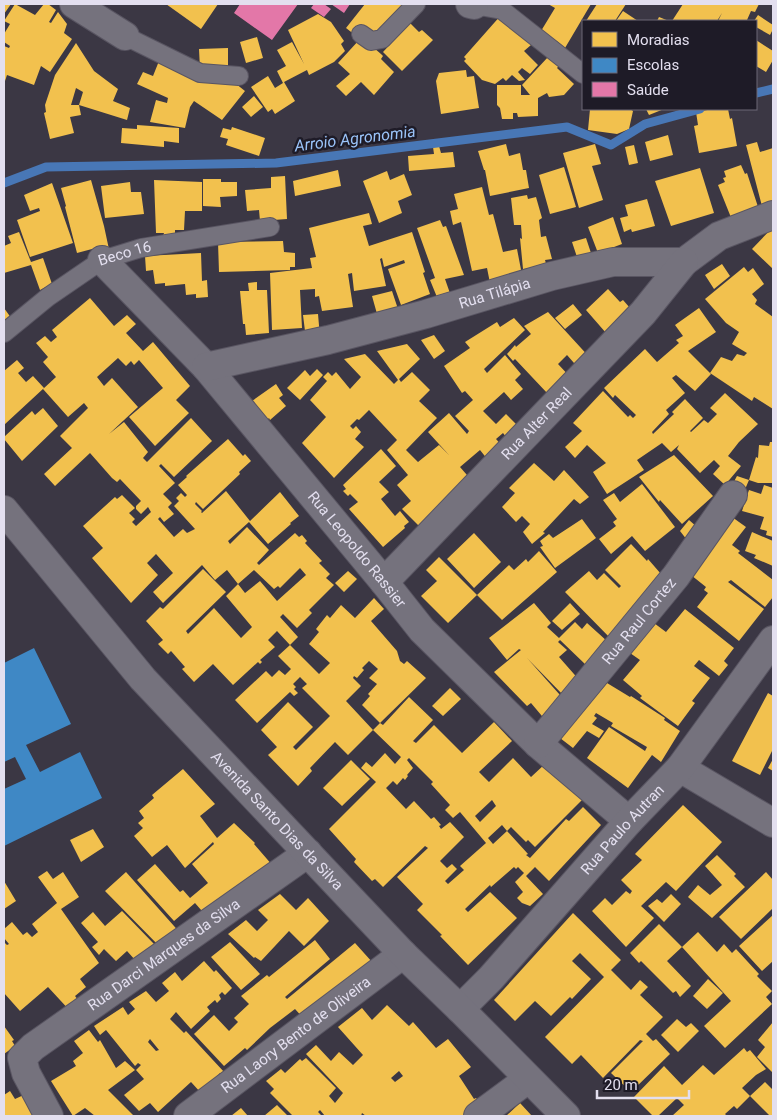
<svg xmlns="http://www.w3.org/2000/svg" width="777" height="1120" viewBox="0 0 777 1120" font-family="Roboto,sans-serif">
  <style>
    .homes { fill: #f2c14e; fill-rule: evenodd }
    .schools { fill: #3f88c5 }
    .health { fill: #e377a8 }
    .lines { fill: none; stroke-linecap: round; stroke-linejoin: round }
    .stream { stroke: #4877b6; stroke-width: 9 }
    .lane-casing { stroke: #595562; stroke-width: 20 }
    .street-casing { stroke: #595562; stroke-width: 30 }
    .secondary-casing { stroke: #595562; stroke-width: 30 }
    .lane { stroke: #75727d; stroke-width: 18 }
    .street { stroke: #75727d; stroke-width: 28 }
    .secondary { stroke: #75727d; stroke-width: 28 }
    .labels { text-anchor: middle; stroke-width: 5; stroke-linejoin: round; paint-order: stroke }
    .street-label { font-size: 15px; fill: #e3dfef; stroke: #1e1b27 }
    .water-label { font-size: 16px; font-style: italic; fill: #9ac3f9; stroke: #1e1b27 }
  </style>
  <rect width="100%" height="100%" fill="#3b3744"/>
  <!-- homes -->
  <path class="homes" d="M4,4h7l-7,10z
    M15,4l20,11 9,-11h4l8,6 -7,12 2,1 7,-11 9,12 -3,9 8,6 -22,33 -9,-6 -7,19 -27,-10 -3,9v-38l5,2 1,-2 -6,-4v-8l6,-10 -6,-3z
    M166,4h52l-17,25z
    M365,4h36l1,1 -27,33 -20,-3 -9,-7z
    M548,4h43l-26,44 -7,-6 -17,-11 14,-23z
    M597,4h29l-11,17h-29z
    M683,4h76l-4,8 -4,-1 -4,9 3,1h-32l4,-8 -5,8h-45z
    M623,11l15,10h-22z
    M318,14l13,8 13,19 -3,3 4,7 -11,11 -25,13 -2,-5 -23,12 11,19 -20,13 -3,-5 -4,3 -17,-25 17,-11 7,12 8,-5 -6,-12 9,-5 -9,-16 15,-8 12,22 -16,-34z
    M502,14l3,6 26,25 -7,6 14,14 -8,9 -8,-6 -4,4 7,8 -6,1 -7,-6 -6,6 -3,-3 -8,6 -13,-4 -18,-19 2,-2 -2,-2z
    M758,15l15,10v4l-3,6 -14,-8v-6h-2z
    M659,17l10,4h-12z
    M410,23l9,9 3,-2 11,10 -31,31 -19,-19z
    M257,37l6,21 -17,5 -6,-21z
    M360,39l12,11 2,-2 7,6 2,2 -2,3 13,13 -20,23 -13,-13 -15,14 -10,-10 14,-12 -12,-11z
    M756,40l17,11v9l-7,12 -10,-6z
    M76,43l18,28 24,18 -5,12 17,7 -3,12 -48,-15 2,10 -11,2 4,16 -24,6 -6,-26 2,-1 -1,-7 10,-30zM76,88l7,4 -4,13h-8z
    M228,48v20l-28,1 -1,-20z
    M548,57l15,4 -6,7 17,16 -10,11 -15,2 -2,-4 -9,5v18l-20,1 -1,-4h-4v6h-11l-2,-11 -3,-3v-20h24v10h9l-8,-10z
    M159,61l67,15 19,15 -23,29 -28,-19 -4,6 -5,21 -35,-6 6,-22 11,3 1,-5 -31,-14 6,-12 10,4z
    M466,70l1,7 7,-1 5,32 -38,6 -5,-33 3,-8z
    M254,96l9,11 -12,10 -9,-10z
    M590,109h40l3,2 -4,18 -12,5 -29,-4z
    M646,109h18l-15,6z
    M713,109h15l2,10 2,-1 5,28 -38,7 -5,-27 4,-1 -2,-13z
    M137,125l42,3v15l-15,-2v6l-43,-4 1,-15 15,1z
    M232,127l33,11 -6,18 -33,-11 2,-6 -8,-2 3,-9 8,2z
    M668,135l5,20 -23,6 -5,-19z
    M757,142l3,10 13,-4v60l-10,2 -17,-65z
    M506,144l3,12 11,-3 3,17h3l3,18 -39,8 -5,-26h-1l-6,-19z
    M595,144l6,20 -9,2 11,34 -24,8 -16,-55z
    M634,145l4,18 -9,2 -4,-18z
    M439,146l2,7 12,-1 2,15 -46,4 -1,-15 26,-2 -1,-7z
    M741,165l4,9 2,-1 12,37 -27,10 -14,-35 7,-3 -2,-4 3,-1 -2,-6z
    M564,167l12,40 -26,7 -11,-39z
    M700,168l14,45 -43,13 -16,-45z
    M338,170l3,16 -46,10 -2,-15z
    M387,171l3,9 14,-6 8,21 -14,6 4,12 -23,10 -16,-42z
    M285,176l2,43 -27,2 -1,-11 -12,1 -2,-21 26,-2v-11z
    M203,179h18v3h16v14l-17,1 1,10 -18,-1z
    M91,180l13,46 6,28 -16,6 -2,-11 -15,4 -12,-46 1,-1 -5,-18z
    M154,180l48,2v29h-17l-1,19h-9v5l-12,1 1,-3h-8z
    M130,182l1,10h10l3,22 -39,4 -4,-32z
    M52,183l21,60 -43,14 -13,-37 23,-9 -1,-3 -9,3 -6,-16z
    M482,187l7,28 4,-1 10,38 14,-3 6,31 -32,8 -4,-20 -15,3 -11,-49 -8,3 -3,-14 8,-2 -4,-15z
    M527,195l1,4 8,-2 6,21 -3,2 2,17 5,-1 6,23 -7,1 2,7 -24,2 -3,-31 2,1 -1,-14h-7l-3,-27z
    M647,199l8,27 -23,6 -1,-3 -7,3 -4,-14 8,-2 -3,-11z
    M369,213l3,11 -9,2 6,20 43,-14 13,40 -2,1 7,21 -29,11 -13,-36 17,-6 -1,-3 -20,7 -2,-9 -2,1 6,27 -32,5 -2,-18 -4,1 5,33 -31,4 -3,-15 -4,1v-8l-15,1 2,38 -30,2 -2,-57 42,-5 -2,-10 6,-1 -7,-29z
    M613,217l9,27 -24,9 -10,-26z
    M440,220l3,7 3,-1 18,49 -19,4 7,20 -13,3 -9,-22 5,-2 -18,-50z
    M773,227v42l-21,-20z
    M19,232l12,30 12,-4 9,26 -12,6 -9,-25 -27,8v-27l7,-3 -3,-7z
    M586,238l7,21 -14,4 -7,-21z
    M283,241l1,11 11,1v14h-5v3l-71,2 -1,-30z
    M201,253l1,28 5,-1 1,17 -12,1v-4l-10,1 -1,-11 -20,2v-3l-10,1 -2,-14 -7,1 -1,-15z
    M722,264l8,12 -16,13 -9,-14z
    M744,267l4,5 5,-4 11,16 -12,10 5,6 -2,4 18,13v92l-19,-12 -2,4 -42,-28 11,-16 11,4 5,-7 7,2 3,-3 -15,-9 7,-12 -13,-9 -21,-24z
    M257,282v8h10l2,43 -23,2 -1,-11h-2l-3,-33h9l-1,-8z
    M608,289l12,13 3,-2 14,16 -24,25 -27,-31z
    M392,291l8,24 -21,6 -7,-25z
    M90,298l24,28 13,-11 9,9 -10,9 17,18 10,-9 37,44 -14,14 13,13 -34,33 -26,-29 34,-29 -24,-28 -5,5 -3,-4 -5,5 -8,-8 -21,19 7,9 8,-8 26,29 -29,27 15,-12 24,30 -5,6 4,4 44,-44 21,23 -38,36 -13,-13 -2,2 16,17 -12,11 9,9 -4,4 6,7 -10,8 -4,-5 -2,2 16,18 9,-8 4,4 8,-4 -21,-23 5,-5 -3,-3 5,-5 4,4 2,-2 -9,-10 9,-8 -1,-1 42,-37 15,17 2,-2 6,7 -12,11 1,2 -37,35 -7,-7 -1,2 7,7 -1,1 1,1 24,-22 24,30 30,-29 19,24 -9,7 1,1 -23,20 -19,-22 -21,19 2,3 17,-17 22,23 -12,13 2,2 36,-32 4,4 3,-2 5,6 -2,2 17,18 -3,2 11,11 -4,4 8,7 -25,25 3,3 -15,15 -14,-14 -3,3 18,20 -8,8 29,29 11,-11 -21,-19 10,-12 -3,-3 11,-14 3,3 11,-13 14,13 19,-20 10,11 -13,12 26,30 3,10 4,3 3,-3 19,17 -46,45 -18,-18 8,-9 -2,-2 9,-10 -8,-6 9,-9 -9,-8 -7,7 2,2 -7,8 -3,-2 -1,2 8,8 -15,15 27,29 7,-7 3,2 26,-28 24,23 -20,21 3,2 18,-18 28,28 32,-31 18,19 -33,31 10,10 24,-24 18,19 14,-13 38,35 -48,48 -7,-7 -2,2 -15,-15 -4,4 -5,-6 -14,13 5,6 14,-13 21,23 -2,1 4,3 36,-39 3,2 14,-14 18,18 -52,56 -14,-14 -9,9 17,18 -13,12 -8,-3 -5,-5 6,-6 -8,-10 9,-9 -6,-6 -2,2 -2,-2 -23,20 -1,-2 -25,24 3,3 22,-20 27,26 -49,47 -28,-29 2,-1 -25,-25 6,-6 -26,-27 31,-29 -3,-2 -42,41 -8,-8 -3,2 -18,-19 2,-3 -27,-30 47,-47 -15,-14 5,-6 6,5 13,-14 10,11 6,-7 -28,-27 -25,25 -13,-13 -25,26 2,3 -14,15 -30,-31 9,-8 -16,-17 27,-28 25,25 -20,20 3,3 34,-34 -28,-28 5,-4 -7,-7 -7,7 3,3 -2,2 4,4 -4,3 -4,-4 -33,31 -22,-23 31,-29 6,6 7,-7 6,5 6,-6 -13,-13 12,-11 -13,-14 -9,9 7,7 -15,13 2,2 -2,2 -2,-2 -25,23 -20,-21 -19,18 -12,-13 3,-2 -14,-16 -3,3 -10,-10 5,-4 -17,-19 14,-14 3,2 40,-40 23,23 -40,39 2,3 26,-26 27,30 11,-11 -26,-31 12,-12 7,9 15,-12 17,20 29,-26 -6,-7 -20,20 -2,-2 -4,3 -20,-19 -16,14 -11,-14 -12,10 -13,-15 -39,38 -10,-11 20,-19 -17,-19 -9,9 11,12 -27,28 -39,-45 11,-10 -20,-22 32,-29 2,2 5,-4 13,13 -6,5 6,6 -3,3 4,4 15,-14 -3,-5 -7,7 -5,-5v-3l5,-5 -21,-22 -3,3 -5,-4 -22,-25 -35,33 -11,-12 28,-26 -12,-12 28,-28 -4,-5 -16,14 -25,-28 13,-12 -13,-15 5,-5 -12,-14 9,-7 6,6 6,-5 -5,-7zM409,758l24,24 -2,2 19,21 -5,5 8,8 7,-6 26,31 -26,23 4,4 -16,14 -3,-3 12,-12 -5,-5 -5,4 -7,-7 24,-24 -14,-15 -9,7 -2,-3 2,-1 -7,-8 -3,2 -17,-18 -8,8 -20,-21 7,-7 4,4 6,-7 2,2 3,-4 -1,-1 6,-7 -6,-8zM492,800l4,6 -16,16 -5,-6z
    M573,304l9,11 -17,14 -10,-11z
    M4,308l10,14 -10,7z
    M699,308l17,24 -28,19 23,23 -16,17 -19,-16 -4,3 13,15 -19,17 3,4 -17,18 1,2 21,-20 -2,-2 13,-13 18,19 -13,13 1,1 13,-12 4,3 9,-9 -7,-6 15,-15 33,31 -19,18 -11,14 13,10 -16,19 -12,-11 7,-8 -6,-6 -14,13 -23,-24 2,-4 -8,7 -9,-9 -25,17 7,10 -37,24 -14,-22 13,-9 -19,-18 -12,13 -10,-11 17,-16 -9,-8 30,-32 25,26 2,-2 3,3 3,-3 -21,-20 -2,3 -9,-10 41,-39 12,13 22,-19 -3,-3 7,-4 -8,-11z
    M548,312l44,48 -11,11 -14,-16 -9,9 14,15 -10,10 -6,-6 -8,11 -33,-35 -2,2 -6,-7 8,-9 1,2 15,-13 -7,-8z
    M318,314l2,23 -14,2 -3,-24z
    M514,318l11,12 -41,39 3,4 18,-18 16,19 -6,6 8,9 -12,11 -7,-8 -21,19 13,13 10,-10 16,16 -12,12 -7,-9 -7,6 7,8 -15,13 -8,-10 -20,17 13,15 -24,14 -21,20 6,7 -9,9 -23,-23 9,-8 -14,-16 11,-10 -21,-25 10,-10 -28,-30 -10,10 -2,-1 -7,7 3,3 3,-3 5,6 -6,7 9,8 -30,31 -32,-35 24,-26 -16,-17 17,-19 -4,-4 5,-5 4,4 4,-4 14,17 11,-12 -17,-18 21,-5 29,30 4,-4 -21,-29 30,-7 13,15 -21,20 2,3 11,-10 18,18 -11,11 18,17 -31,32 12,12 21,-17 10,10 -21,-23 21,-19 18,21 2,-3 -14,-15 18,-16 -8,-9 -3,2 -18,-27 26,-18 -5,-6 32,-20 3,5z
    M434,335l11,16 -11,8 -13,-19z
    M17,360l7,8 -6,5 8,9 7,-6 11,12 -40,37v-54z
    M317,369l6,6 -23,25 -13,-12 18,-18 5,6z
    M276,384l7,11 -4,3 7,8 -16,14 -1,-2 -2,2 -15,-19z
    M43,408l15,18 -36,35 -18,-22v-2l28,-26 3,4z
    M770,442h3v41h-15l-9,-3 7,-23 2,1 1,-13 10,1z
    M381,449l15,17 -17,16 10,10 -8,7 14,17 5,-5 9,11 -5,4 1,2 -22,19 -34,-38 9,-7 -8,-8 -2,2 -5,-5 3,-2 -3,-4z
    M674,455l39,41 -31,28 -22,-24 -1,2 -20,-25z
    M534,463l20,18 10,-11 25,27 -9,7 -6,-5 -31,33 2,1 -13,11 -9,-12 7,-8 -8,-8 -6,6 -14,-15 13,-14 -6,-5z
    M737,476l12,4 -6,14 -13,-5z
    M642,484l33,43 -30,24 -13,-15 -21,18 -12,-15 17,-13 -3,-4 4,-3 -14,-19 11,-7 6,9z
    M764,485l9,3v49l-7,-2 1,-4 -7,-2 4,-12 -22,-6 7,-21 12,4z
    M732,517l14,10 -14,18 8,6 -2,2 35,27v17l-8,10 -34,-27 -3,2 36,27 -25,32 -42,-34 11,-14 -4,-3 2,-3 -15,-12z
    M582,519l14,19 -41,30 -15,-21 3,-1 -3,-5 9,-7 4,4z
    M689,520l8,7 -10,13 -7,-9z
    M752,532l21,9v25l-19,-8 2,-3 -11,-4z
    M474,533l27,29 -27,26 -27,-29z
    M631,544l16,17 1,-2 13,15 -47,68 -49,-50 24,-21 8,9 7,-7 15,15 2,-2 -16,-16z
    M539,551l18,21 -55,48 -25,-25 32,-30 5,5 12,-11 2,3z
    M439,557l38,38 -29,28 -27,-27 16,-15 -11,-11z
    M348,571l9,8 -13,13 -9,-9z
    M534,603l17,20 -4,4 12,11 16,-16 7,7 5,-6 21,19 -22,23 -26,-25 -2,2 9,8 -8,7 22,25 -16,15 -38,-39 41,46 -21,18 -16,-19 -4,3 -33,-34 27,-22 -2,-1 -12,11 -18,-22z
    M570,603l10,11 -18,16 -10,-9z
    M685,609l49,39 -10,13 4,4 -9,11 -20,-16 -5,6 16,12 -18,23 3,2 -17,23 -38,-28 2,-2 -19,-16 17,-20 -10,-7 24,-30 12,9z
    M607,683l23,14 1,-1 34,22 -1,2 16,11 -19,31 -9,-7 -24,33 -41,-30 22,-31 36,24 2,-4 -36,-21 2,-3 -17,-10 -2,3 3,2 -5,6 12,7 -5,7 -12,-7 -14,17 -13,-10z
    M450,688l11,11 -18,17 -11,-10z
    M768,693l5,3v53l-13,26 -28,-14z
    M773,759v12l-5,-3z
    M351,760l19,19 -28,27 -19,-18z
    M183,769l32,35 -15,12 17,22 17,-15 21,20 -1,1 19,22 -65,52 -13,-15 -21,18 -37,-41 18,-16 25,28 3,-2 7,8 18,-15 -16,-19 22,-20 -1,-2 -28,26 -18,-23 -15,12 -18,-21 9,-8 -5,-5 6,-5 -5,-7 15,-13 -2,-3z
    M683,805l39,37 -46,49 -10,-9 -25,24 13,12 -28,29 -34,-36 13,-13 7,7 14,-14 4,3 2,-3 -11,-11 21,-20 -7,-6z
    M93,829l11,18 -23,15 -11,-22z
    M717,855l19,19 -2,2 11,11 -33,31 -24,-21 10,-12 12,10 12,-10 -17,-19z
    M47,871l6,8 10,-7 16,25 -18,12 38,54 -19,16 6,8 -11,9 7,9 -10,8 -24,-26 -28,24 -16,-18v-51l3,3 2,-1 -5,-6v-9l8,-7 11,13 4,-3 5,5 6,-5 -6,-8 25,-21 -19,-26z
    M126,872l56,63 -18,16 -59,-60z
    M766,872l7,8v28l-32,31 -22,-22z
    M4,881l12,20 -12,8z
    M280,894l16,16 12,-12 21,23 -25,25 -15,-15 -28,30 -6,-4 -1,1 -26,-24 18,-14 11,11 11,-11 -10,-10z
    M671,894l10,10 -17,18 -16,-16 9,-7 5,4z
    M122,911l32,33 -18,17 -9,-10 -11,10 -12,-12 -5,6 -7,-8 6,-5 -17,-19 12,-11 12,14z
    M573,913l48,47 -10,10 20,20 9,-10 8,7 -8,8 23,22 -17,17 7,7 3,-2 14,15 -39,38 -20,-19 32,-32 -3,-1 -37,38 -22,-23 -9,9 -27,-27 59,-60 -24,-24 -8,8 19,18 -19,20 -2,-2 -19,19 -16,-15 -20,20 -21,-21z
    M773,915v46l-11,10 -23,-25z
    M659,924l23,23 -15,14 24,25 -11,11 -4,-6 -3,2 -32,-32 -2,2 -9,-10z
    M698,932l19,20 7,-8 8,9 4,-4 23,25 -2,2 15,15 -6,6 6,7 -47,44 -21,-22 27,-25 -49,-54z
    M315,940l15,19 -45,38 2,2 68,-56 18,20 -68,57 -10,-11 -25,19 -23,22 -2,-2 -21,18 -30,-32 20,-19 15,16 9,-9 -4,-4 15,-14 -8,-8 26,-21 2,2z
    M230,942l30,32 -19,16 -30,-33z
    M204,961l10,11 2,-2 16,18 -7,7 -3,-3 -3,3 2,4 -4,4 -2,-3 -8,7 3,4 -19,18 -15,-17 -6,7 14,14 2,-2 39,42 -2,3 -3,-3 -19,20 -10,-11 -33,30 -8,-9 -11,8 -15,-16 20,-16 -8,-9 5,-5 -3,-2 -3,3 -29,-36 -6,5 -6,-9 29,-19 5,8 7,-6 -6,-7 17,-11 10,11 13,-11 -7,-8 13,-11 7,9zM150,1039l9,11 -3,1 -8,-9z
    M708,979l15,14 -16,16 -14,-13z
    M387,1005l22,21 4,-4 23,26 12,-9 23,28 -12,9 15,23 2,-1 4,5 -15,13h-99l-4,-3 -1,3h-36l-5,-6 -2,2 4,4h-29l-23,-23 4,-4 -8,-8 15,-12 4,4 15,-14 2,2 4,-3 30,30 -7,8 6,7 8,-10 -37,-39 10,-9 15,16 8,-9 14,13 10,-10 -25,-28 24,-19 10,12zM399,1071l4,5 -8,6 -4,-4z
    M677,1019l9,8 5,-4 8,8 -21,21 -17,-17z
    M773,1022v49l-1,1 -15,-15 8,-10 -7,-7z
    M4,1026l10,14 -2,1 3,5 -11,8z
    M89,1030l9,12 2,-2 16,28 9,-7 10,9 -27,20 26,26h-39l-10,-8 -12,8 -22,-35 25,-15 -3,-5 10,-8 -9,-12z
    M744,1048l3,4 3,-2 16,19 -10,6 -14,13 8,8 -13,13 -3,-3 -9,8 2,2h-55l12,-11 -7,-7 -19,18h-5l-19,-19 30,-31 18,19 21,-20 11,10z
    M765,1082l8,8v26h-3l-20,-20z
    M10,1091l5,8 13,-6 11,18 -8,5h-27v-21z
    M520,1103l12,13h-26z
    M277,1105l11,11h-24z
    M241,1108l7,8h-17z"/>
  <!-- schools -->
  <path class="schools" d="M34,648l37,76 -45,21 14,27 40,-20 22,46 -98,48v-57l22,-10 -11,-22 -11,5v-99z"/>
  <!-- health -->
  <path class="health" d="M240,4h58l-26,36 -38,-27z
    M314,4h10l7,5 -7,8 -13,-9z
    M331,4h19l-6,9z"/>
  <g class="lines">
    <!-- stream -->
    <path class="stream" d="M756,93l17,-4
      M4,183l42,-16 230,-4 291,-36 44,18 34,-21 55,-15"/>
    <!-- lane casing -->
    <g class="lane-casing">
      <g id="lane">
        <path d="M474,5l28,5 81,64"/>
        <path d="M361,34l10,7 11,-2 34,-35"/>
        <path d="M125,36l75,37 39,3"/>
        <path id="s1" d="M4,333l44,-36 54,-37 39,-12 129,-21"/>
      </g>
    </g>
    <!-- street casing -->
    <g class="street-casing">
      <g id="street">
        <path d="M74,4l51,32"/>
        <path d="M470,4l4,1"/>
        <path id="s2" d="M102,260l104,107 178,215 38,48 116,114 91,77"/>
        <path id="s3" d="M206,367l122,-27 98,-26 126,-38 61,-14h71l35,-26 54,-21"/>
        <path id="s4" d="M384,582l259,-269 41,-51"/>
        <path id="s5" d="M538,744l138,-168 57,-81"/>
        <path d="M680,768l93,55"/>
        <path id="s6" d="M460,1009l31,-31 138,-157 51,-53 93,-128"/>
        <path id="s7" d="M49,1116l-23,-43 -4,-15 11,-11 275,-194"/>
        <path id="s8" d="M188,1116l215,-162"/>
        <path d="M478,1116l50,-37"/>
      </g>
    </g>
    <!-- secondary casing -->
    <g class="secondary-casing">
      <g id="secondary">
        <path id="s9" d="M4,510l139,169 260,275 57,55 106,107"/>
      </g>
    </g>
    <!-- lane -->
    <use href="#lane" class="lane"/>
    <!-- street -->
    <use href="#street" class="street"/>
    <!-- secondary -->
    <use href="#secondary" class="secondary"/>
  </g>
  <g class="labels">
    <!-- street labels -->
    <g class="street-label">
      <text dy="5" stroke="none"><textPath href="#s1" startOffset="146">Beco 16</textPath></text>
      <text dy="5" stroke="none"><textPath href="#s3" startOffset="298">Rua Tilápia</textPath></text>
      <text dy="5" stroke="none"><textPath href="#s4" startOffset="220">Rua Alter Real</textPath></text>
      <text dy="5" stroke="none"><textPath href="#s2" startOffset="386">Rua Leopoldo Rassier</textPath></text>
      <text dy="5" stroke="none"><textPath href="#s5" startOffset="159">Rua Raul Cortez</textPath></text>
      <text dy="5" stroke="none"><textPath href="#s9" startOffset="414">Avenida Santo Dias da Silva</textPath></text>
      <text dy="5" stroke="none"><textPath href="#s6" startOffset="242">Rua Paulo Autran</textPath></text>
      <text dy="5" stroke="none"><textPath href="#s7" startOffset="240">Rua Darci Marques da Silva</textPath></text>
      <text dy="5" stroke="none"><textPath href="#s8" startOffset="135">Rua Laory Bento de Oliveira</textPath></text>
    </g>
    <!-- water labels -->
    <g class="water-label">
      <text transform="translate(355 138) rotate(-7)" y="6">Arroio Agronomia</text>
    </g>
  </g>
  <!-- border -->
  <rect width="777" height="1120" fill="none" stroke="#e3dfef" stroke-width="10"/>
  <!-- legend -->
  <rect x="582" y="20" width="175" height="90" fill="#1e1b27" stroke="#6d6977"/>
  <rect x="592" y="32" width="25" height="15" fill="#f2c14e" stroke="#6d6977"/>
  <text x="627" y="45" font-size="15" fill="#e3dfef">Moradias</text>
  <rect x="592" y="58" width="25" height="15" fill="#3f88c5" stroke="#6d6977"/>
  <text x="627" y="70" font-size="15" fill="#e3dfef">Escolas</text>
  <rect x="592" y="82" width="25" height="15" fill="#e377a8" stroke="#6d6977"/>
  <text x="627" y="95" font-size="15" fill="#e3dfef">Saúde</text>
  <!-- scale -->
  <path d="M597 1090v8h92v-8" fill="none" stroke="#e3dfef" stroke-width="2.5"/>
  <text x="604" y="1090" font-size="15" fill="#e3dfef" stroke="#1e1b27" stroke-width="4" paint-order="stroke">20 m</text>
</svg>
